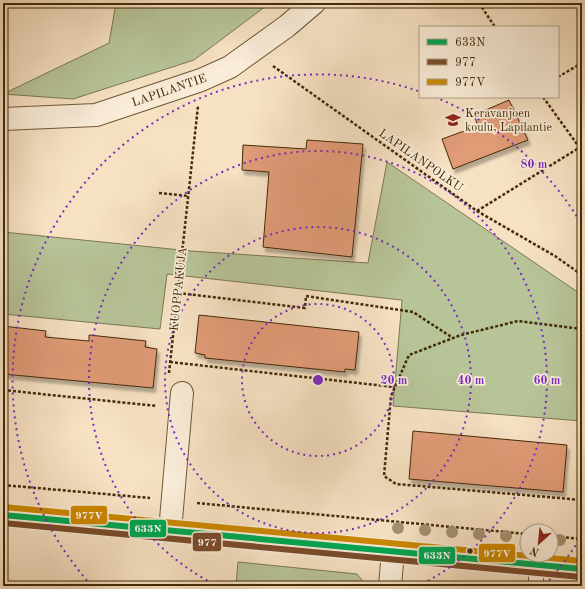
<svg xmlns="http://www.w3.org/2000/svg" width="585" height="589" viewBox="0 0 585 589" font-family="'Old Standard TT',serif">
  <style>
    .green { fill: #b7c498; stroke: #7c7850 }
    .building { fill: #e09b77; stroke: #422b07; filter: url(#shadow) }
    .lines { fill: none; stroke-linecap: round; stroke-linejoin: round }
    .service-casing { stroke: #6f5836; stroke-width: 16 }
    .minor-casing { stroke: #6f5836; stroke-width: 24 }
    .tertiary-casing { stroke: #6f5836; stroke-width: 24 }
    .path { stroke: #422b07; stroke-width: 2.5; stroke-dasharray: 3 2; stroke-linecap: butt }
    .service { stroke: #f9ecd8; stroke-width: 14 }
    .minor { stroke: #f9ecd8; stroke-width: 22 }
    .tertiary { stroke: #f9ecd8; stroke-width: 22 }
    .bus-1-casing { stroke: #f9ecd8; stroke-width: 9 }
    .bus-2-casing { stroke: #f9ecd8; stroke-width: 9 }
    .bus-3-casing { stroke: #f9ecd8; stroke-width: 9 }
    .bus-1 { stroke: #00a651; stroke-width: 6 }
    .bus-2 { stroke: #7a4b2a; stroke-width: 6 }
    .bus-3 { stroke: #ca8702; stroke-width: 6 }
    .tree { fill: #a3926f }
    .ring { fill: none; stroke: #7b2cbf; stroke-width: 2; stroke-dasharray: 2 4 }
    .bus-dot { fill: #422b07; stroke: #f9ecd8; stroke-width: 1.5 }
    .labels { text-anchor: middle; stroke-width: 3.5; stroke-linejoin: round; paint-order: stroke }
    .street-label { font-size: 12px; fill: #422b07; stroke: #f9ecd8 }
    .poi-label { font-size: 12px; fill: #422b07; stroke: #f9ecd8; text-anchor: start }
    .centre { fill: #7b2cbf; stroke: #f9ecd8; stroke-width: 2 }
    .ring-label { font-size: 12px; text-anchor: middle; font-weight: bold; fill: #7b2cbf; stroke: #f9ecd8; stroke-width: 3.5; stroke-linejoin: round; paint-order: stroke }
    .line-badge { stroke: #f9ecd8; stroke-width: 1.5 }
    .badge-label { font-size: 11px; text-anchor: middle; font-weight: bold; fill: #fff }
  </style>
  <defs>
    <filter id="shadow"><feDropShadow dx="2.5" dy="4.5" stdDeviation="1" flood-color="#0004"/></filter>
  </defs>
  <rect width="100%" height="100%" fill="#f6e1c3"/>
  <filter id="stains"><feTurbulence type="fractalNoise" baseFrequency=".005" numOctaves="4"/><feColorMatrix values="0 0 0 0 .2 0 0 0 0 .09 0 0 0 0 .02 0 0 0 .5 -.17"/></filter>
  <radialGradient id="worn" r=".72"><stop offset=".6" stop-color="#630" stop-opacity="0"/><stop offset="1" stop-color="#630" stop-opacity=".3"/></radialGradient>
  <!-- green -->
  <path class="green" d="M116,3h154l-76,57 -121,39 -70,-5 106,-51z
    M387,162l195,133v126l-189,-15 9,-106 -235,-26 -7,55 -157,-15v-82l188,19 177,12z
    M238,562l119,12 10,12h-131z"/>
  <!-- building -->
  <path class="building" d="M509,100l19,40 -75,29 -11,-30 36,-13 -4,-11z
    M307,140l56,4 -11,113 -89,-10 6,-75 -27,-2 1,-25 63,4z
    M199,315l160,17 -4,38 -10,-1v3l-140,-14v-3l-10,-2z
    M3,326l43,5 -1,6 44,4v-6l57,6 -1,6 12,2 -4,39 -150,-14z
    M413,431l154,14 -4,47 -154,-13z"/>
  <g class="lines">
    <!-- service casing -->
    <g class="service-casing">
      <path id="service" d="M536,586v-21"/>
    </g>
    <!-- minor casing -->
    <g class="minor-casing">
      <path id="minor" d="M3,119l93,-4 105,-35 29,-13 57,-41 27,-23
        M170,531l12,-138
        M390,586l3,-35"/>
    </g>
    <!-- tertiary casing -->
    <g class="tertiary-casing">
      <path id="tertiary" d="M3,515l579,54"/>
    </g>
    <!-- path -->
    <path class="path" d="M479,3l16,24
      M273,66l204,145 78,45 27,19
      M558,77l24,-14
      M543,97l39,54
      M159,193l29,3
      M477,211l105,-65
      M178,293l127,15 1,-12 107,16 40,26
      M582,329l-64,-8 -57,14 -52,20 -18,41 -7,80 12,8 186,16
      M170,362l224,25
      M169,373l29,-267
      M3,390l154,16
      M3,485l147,13
      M197,503l330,31
      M551,536l31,3
      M414,586l14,-4 38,4"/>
    <!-- service -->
    <use href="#service" class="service"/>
    <!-- minor -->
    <use href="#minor" class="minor"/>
    <!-- tertiary -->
    <use href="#tertiary" class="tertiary"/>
    <!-- bus-1 casing -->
    <g class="bus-1-casing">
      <path id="bus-1" d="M3,515l579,54"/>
    </g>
    <!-- bus-2 casing -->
    <g class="bus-2-casing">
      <path id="bus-2" d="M3,523l578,54"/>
    </g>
    <!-- bus-3 casing -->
    <g class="bus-3-casing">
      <path id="bus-3" d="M4,507l578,54"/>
    </g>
    <!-- bus-1 -->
    <use href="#bus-1" class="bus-1"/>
    <!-- bus-2 -->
    <use href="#bus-2" class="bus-2"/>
    <!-- bus-3 -->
    <use href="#bus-3" class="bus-3"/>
  </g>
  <!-- trees -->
  <g class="tree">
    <circle cx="398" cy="528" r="6"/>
    <circle cx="425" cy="530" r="6"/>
    <circle cx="452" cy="532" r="6"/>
    <circle cx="479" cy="534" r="6"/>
    <circle cx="506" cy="536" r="6"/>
    <circle cx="560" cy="540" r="6"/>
  </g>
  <!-- distance rings -->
  <g class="ring">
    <circle cx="318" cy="380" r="76"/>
    <circle cx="318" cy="380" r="153"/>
    <path d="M218 586A229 229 0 1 1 418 586"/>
    <path d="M582 535A306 306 0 0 1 545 585M91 585A306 306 0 0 1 418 91M435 97A306 306 0 0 1 582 225"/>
  </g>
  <!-- icons -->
  <defs>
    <g id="school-bare" transform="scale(1.2)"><path d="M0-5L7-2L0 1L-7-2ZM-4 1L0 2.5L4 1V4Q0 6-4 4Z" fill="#8f2418" stroke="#f9ecd8" stroke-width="2.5" paint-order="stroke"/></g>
  </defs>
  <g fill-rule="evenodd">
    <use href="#school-bare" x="453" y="120"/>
  </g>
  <!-- markers -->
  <circle class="bus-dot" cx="470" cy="551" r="3.5"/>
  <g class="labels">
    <!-- street labels -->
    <g class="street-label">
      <text transform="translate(169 90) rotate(-19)" y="4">LAPILANTIE</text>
      <text transform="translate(421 160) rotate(35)" y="4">LAPILANPOLKU</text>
      <text transform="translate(178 289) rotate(-84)" y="4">KUOPPAKUJA</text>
    </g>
    <!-- poi labels -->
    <g class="poi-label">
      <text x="465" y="117">Keravanjoen<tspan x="465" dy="14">koulu, Lapilantie</tspan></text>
    </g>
  </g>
  <circle cx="318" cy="380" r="6" class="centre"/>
  <g class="ring-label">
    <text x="534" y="168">80 m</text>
    <text x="394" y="384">20 m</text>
    <text x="471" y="384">40 m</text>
    <text x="547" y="384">60 m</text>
  </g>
  <g class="line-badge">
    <rect x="70" y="505" width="38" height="20" rx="4" fill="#ca8702"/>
    <rect x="129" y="519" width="38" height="19" rx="4" fill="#00a651"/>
    <rect x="192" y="532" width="30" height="20" rx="4" fill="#7a4b2a"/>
    <rect x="478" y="543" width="38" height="20" rx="4" fill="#ca8702"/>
    <rect x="418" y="546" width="38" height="19" rx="4" fill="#00a651"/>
  </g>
  <g class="badge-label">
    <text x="89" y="519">977V</text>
    <text x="148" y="532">633N</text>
    <text x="207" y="546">977</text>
    <text x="497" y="557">977V</text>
    <text x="437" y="559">633N</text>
  </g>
  <!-- margin -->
  <rect width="585" height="589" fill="none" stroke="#f6e1c3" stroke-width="16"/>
  <rect x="4" y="4" width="577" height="581" fill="none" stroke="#422b07" stroke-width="2"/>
  <rect x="8" y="8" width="569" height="573" fill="none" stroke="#422b07"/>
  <!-- legend -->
  <rect x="419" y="26" width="140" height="72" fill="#f9ecd8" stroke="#b09f84"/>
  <rect x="427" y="39" width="20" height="6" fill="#00a651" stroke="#b09f84"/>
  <text x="455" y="46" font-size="12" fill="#422b07">633N</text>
  <rect x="427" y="59" width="20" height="6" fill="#7a4b2a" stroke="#b09f84"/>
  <text x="455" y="66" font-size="12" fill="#422b07">977</text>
  <rect x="427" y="79" width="20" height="6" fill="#ca8702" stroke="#b09f84"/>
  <text x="455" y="86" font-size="12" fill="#422b07">977V</text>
  <!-- north arrow -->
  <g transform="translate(539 543) rotate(207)"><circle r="19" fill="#f9ecd8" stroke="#b09f84"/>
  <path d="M0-3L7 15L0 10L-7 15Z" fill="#8f2418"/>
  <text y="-6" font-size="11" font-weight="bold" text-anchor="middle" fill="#422b07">N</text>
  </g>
  <rect width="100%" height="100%" filter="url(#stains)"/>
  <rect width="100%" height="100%" fill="url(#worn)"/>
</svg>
